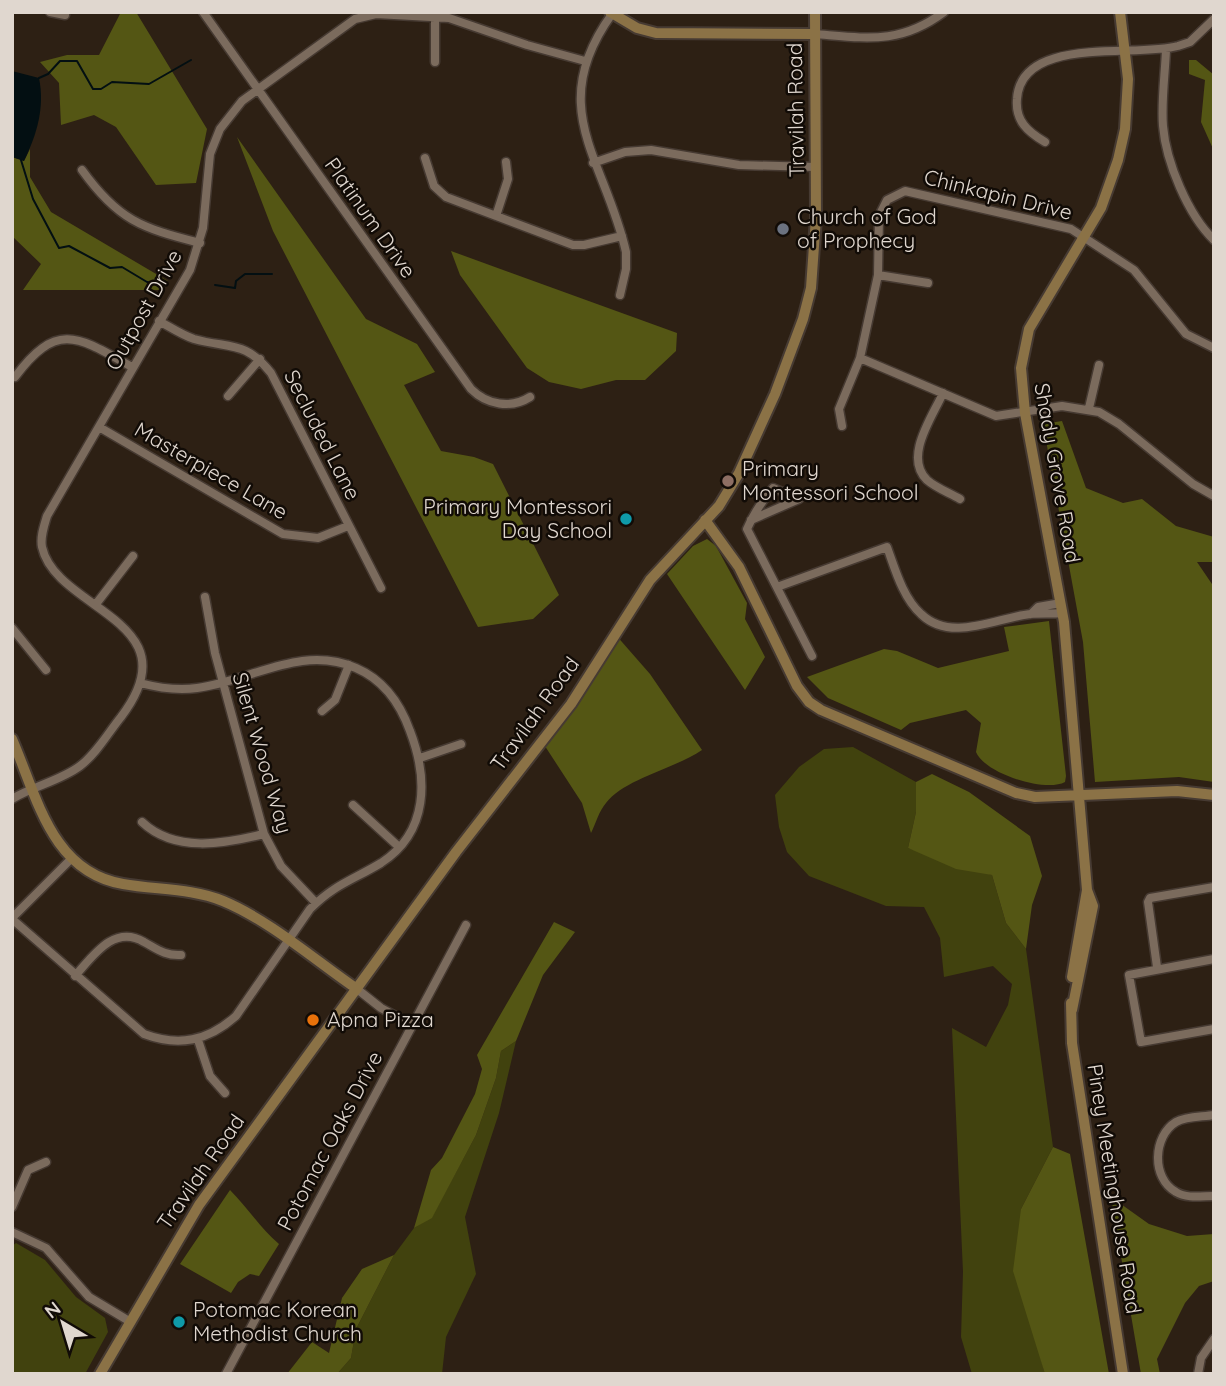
<svg xmlns="http://www.w3.org/2000/svg" width="1226" height="1386" viewBox="0 0 1226 1386" font-family="Quicksand,sans-serif">
  <style>
    .green { fill: #41420e }
    .forest { fill: #545614 }
    .water { fill: #030f12 }
    .lines { fill: none; stroke-linecap: round; stroke-linejoin: round }
    .stream { stroke: #030f12; stroke-width: 2 }
    .street-casing { stroke: #463a32; stroke-width: 11 }
    .secondary-casing { stroke: #463a32; stroke-width: 14 }
    .street { stroke: #7b6b5d; stroke-width: 8 }
    .secondary { stroke: #8b7246; stroke-width: 10 }
    .worship-dot { fill: #6b7280; stroke: #110b06; stroke-width: 2.5 }
    .education-dot { fill: #8d6e63; stroke: #110b06; stroke-width: 2.5 }
    .culture-dot { fill: #0f9aa8; stroke: #110b06; stroke-width: 2.5 }
    .food-dot { fill: #e8710a; stroke: #110b06; stroke-width: 2.5 }
    .labels { text-anchor: middle; stroke-width: 5; stroke-linejoin: round; paint-order: stroke }
    .street-label { font-size: 21px; fill: #e0d7cf; stroke: #110b06 }
    .poi-label { font-size: 21px; fill: #e0d7cf; stroke: #110b06; text-anchor: start }
  </style>
  <rect width="100%" height="100%" fill="#2d2014"/>
  <!-- green -->
  <path class="green" d="M853,747l63,35v30l-8,36 84,27 14,48 20,26 27,198 -32,62 16,135 8,30h-73l-11,-37 2,-65 -11,-244 34,19 22,-42 4,-21 -19,-18 -49,11 -4,-39 -16,-31 -38,-1 -77,-30 -22,-24 -8,-25 -4,-32 24,-28 25,-18z
    M516,1041l-17,72 -34,104 11,57 -30,63 -4,37h-105l14,-16 5,-29 38,-74 20,-27 18,-11 44,-82 20,-57 5,-27z
    M16,1243l29,17 31,37 29,21 3,14 -23,42h-73v-128z"/>
  <!-- forest -->
  <path class="forest" d="M121,12h15l71,117 -11,54 -40,2 -40,-58 -22,-12 -33,10 -2,-42 -19,-21 27,-7h32z
    M1189,60h7l18,15v76l-13,-29 4,-42 -16,-6z
    M237,137l129,182 51,25 18,28 -31,13 37,66 33,6 19,7 66,131 -26,24 -55,8 -205,-396z
    M30,149v28l21,35 117,69 -5,9h-140l18,-26 -29,-28v-79l12,4z
    M451,251l226,82 -1,18 -31,29h-29l-35,9 -32,-7 -22,-14 -67,-93z
    M1062,421l24,67 37,15 19,-4 34,27 38,11v25h-17l17,25v195l-35,-5 -84,5 -12,-140 -40,-218z
    M707,539l9,7 31,57 -2,16 20,38 -20,33 -78,-116 26,-28z
    M1049,621l17,155 -1,6c-20,11 -81,-9 -89,-30l5,-29 -15,-13 -56,13 -9,7 -73,-32 -21,-21 77,-28 13,2 41,17 71,-17 -5,-24z
    M615,634l35,40 52,76c-26,18 -78,29 -96,53 -7,8 -10,20 -15,30l-9,-30 -41,-63z
    M932,774l37,18 61,44 12,40 -10,29 -6,44 -20,-26 -14,-48 -36,-6 -48,-21 8,-36v-30z
    M554,922l21,10 -32,43 -27,66 -15,10 -5,27 -20,57 -44,83 -18,10 17,-58 11,-12 33,-64 7,-25 -5,-14z
    M1053,1147l17,7 39,220h-64l-32,-103 8,-62z
    M230,1190c18,18 30,38 49,54l-20,32 -9,-2 -12,8 -7,11 -51,-29z
    M1111,1197l38,27 38,12 27,-2v47l-15,5 -14,17 -28,56 3,15h-19z
    M394,1255l-38,74 -5,29 -14,16h-50l25,-32 17,11 13,-55 20,-29z"/>
  <!-- water -->
  <path class="water" d="M12,71l27,7c6,29 -2,56 -15,83l-12,-4z"/>
  <g class="lines">
    <!-- stream -->
    <path class="stream" d="M39,78l9,-4 12,-13h17l16,28h8l11,-7 37,2 42,-24
      M21,160l12,39 26,49 10,-2 41,22 12,-1 25,15 15,4
      M215,285l20,3 1,-7 9,-7h27"/>
    <!-- street casing -->
    <g class="street-casing">
      <path id="street" d="M50,12l15,3
        M203,12l268,377c16,16 40,20 59,8
        M612,14c-68,94 -7,145 14,238v17l-6,26
        M814,34c52,4 86,11 130,-22
        M1166,50c-1,25 -5,52 -3,76 3,36 25,89 51,114
        M435,62v-46
        M1045,142c-17,-10 -30,-21 -28,-43 4,-64 117,-41 161,-53l12,-4 24,-23
        M425,158l9,28 12,11 127,48h11l38,-9
        M593,163l32,-11 26,-2 88,15 77,2
        M82,170c36,50 59,58 118,73
        M496,216l12,-37 -2,-17
        M878,275l50,8
        M159,321c11,6 23,14 35,18 36,10 51,1 77,34l110,215
        M860,358l136,58 66,-10 37,6 20,12 74,60 21,12
        M15,377c42,-57 64,-40 117,-10
        M943,393c-10,23 -40,64 -16,87 9,8 23,13 33,19
        M228,396l32,-37
        M1089,408l10,-43
        M842,426l-3,-17 21,-51 18,-83 1,-59 8,-16 18,-9 166,38 63,41 52,64 28,14
        M99,427l184,107 35,4 30,-12
        M751,520l48,-21 -26,-11c-12,14 -19,25 -26,41l65,127
        M777,587l110,-40c8,22 16,51 34,67 30,29 75,4 109,0 11,-1 22,0 33,-1
        M205,597l10,56 49,181 17,32 35,37
        M96,604l37,-48
        M1031,614l7,-7 23,-4
        M12,628l34,42
        M322,711l13,-11 14,-35
        M420,758l41,-14
        M12,799c21,-13 48,-18 68,-33 17,-13 28,-33 41,-49 74,-97 -65,-106 -79,-170 -2,-10 2,-21 5,-31l143,-246 13,-42 7,-74 10,-25 22,-28 113,-82 21,-5 73,4 78,27 58,16
        M353,805l46,42
        M142,822c33,31 82,22 122,12
        M12,918l59,-59
        M12,919l132,115c35,13 64,7 92,-18l74,-107c25,-25 43,-29 71,-46 48,-31 47,-85 29,-132 -10,-28 -26,-51 -54,-63 -55,-24 -105,13 -159,20 -20,3 -38,0 -57,-5
        M1214,959l-85,16 12,67 73,-13
        M1157,967l-9,-65 2,-4 64,-11
        M75,976c18,-20 39,-52 69,-34 13,7 21,14 37,13
        M357,989l24,19 31,17
        M198,1040l12,36 15,17
        M1214,1115c-12,2 -28,1 -38,7 -23,14 -25,56 0,70 11,7 26,4 38,4
        M12,1207l16,-37 18,-8
        M12,1232l34,16 43,49 40,24
        M226,1374l240,-449
        M1198,1374l3,-16 13,-19"/>
    </g>
    <!-- secondary casing -->
    <g class="secondary-casing">
      <path id="secondary" d="M610,12l27,16 19,5 158,1
        M705,520l34,47 58,119 12,16 12,8 195,83 19,4 142,-6 37,4
        M12,739c25,57 39,133 111,145 33,6 68,4 100,17 46,19 93,60 134,88
        M1072,977l15,-87
        M1071,1003l1,40 51,331
        M1072,1010l21,-104 -6,-16 -23,-268 -39,-209 -4,-45 8,-39 72,-121 17,-48 7,-31 3,-50 -8,-67
        M100,1374l99,-169 257,-353 115,-148 79,-124 69,-74 20,-33 36,-79 28,-75 8,-31 5,-70 -1,-206"/>
    </g>
    <!-- street -->
    <use href="#street" class="street"/>
    <!-- secondary -->
    <use href="#secondary" class="secondary"/>
  </g>
  <!-- markers -->
  <circle class="worship-dot" cx="783" cy="229" r="7"/>
  <circle class="education-dot" cx="728" cy="481" r="7"/>
  <g class="culture-dot">
    <circle cx="626" cy="519" r="7"/>
    <circle cx="179" cy="1322" r="7"/>
  </g>
  <circle class="food-dot" cx="313" cy="1020" r="7"/>
  <g class="labels">
    <!-- street labels -->
    <g class="street-label">
      <text transform="translate(796 110) rotate(-91)" y="7">Travilah Road</text>
      <text transform="translate(998 195) rotate(14)" y="7">Chinkapin Drive</text>
      <text transform="translate(370 218) rotate(55)" y="7">Platinum Drive</text>
      <text transform="translate(144 310) rotate(-61)" y="7">Outpost Drive</text>
      <text transform="translate(322 435) rotate(63)" y="7">Secluded Lane</text>
      <text transform="translate(211 471) rotate(30)" y="7">Masterpiece Lane</text>
      <text transform="translate(1057 473) rotate(80)" y="7">Shady Grove Road</text>
      <text transform="translate(535 714) rotate(-54)" y="7">Travilah Road</text>
      <text transform="translate(262 753) rotate(74)" y="7">Silent Wood Way</text>
      <text transform="translate(330 1141) rotate(-62)" y="7">Potomac Oaks Drive</text>
      <text transform="translate(201 1172) rotate(-55)" y="7">Travilah Road</text>
      <text transform="translate(1114 1189) rotate(81)" y="7">Piney Meetinghouse Road</text>
    </g>
    <!-- poi labels -->
    <g class="poi-label">
      <text x="797" y="224">Church of God<tspan x="797" dy="24">of Prophecy</tspan></text>
      <text x="742" y="476">Primary<tspan x="742" dy="24">Montessori School</tspan></text>
      <text x="612" y="514" text-anchor="end">Primary Montessori<tspan x="612" dy="24">Day School</tspan></text>
      <text x="327" y="1027">Apna Pizza</text>
      <text x="193" y="1317">Potomac Korean<tspan x="193" dy="24">Methodist Church</tspan></text>
    </g>
  </g>
  <!-- border -->
  <rect width="1226" height="1386" fill="none" stroke="#e0d7cf" stroke-width="28"/>
  <!-- north arrow -->
  <g transform="translate(63 1323) rotate(322)" stroke="#110b06" stroke-width="5" paint-order="stroke">
  <path d="M0-5L12 26L0 18L-12 26Z" fill="#e0d7cf"/>
  <text y="-10" font-size="19" font-weight="bold" text-anchor="middle" fill="#e0d7cf">N</text>
  </g>
</svg>
